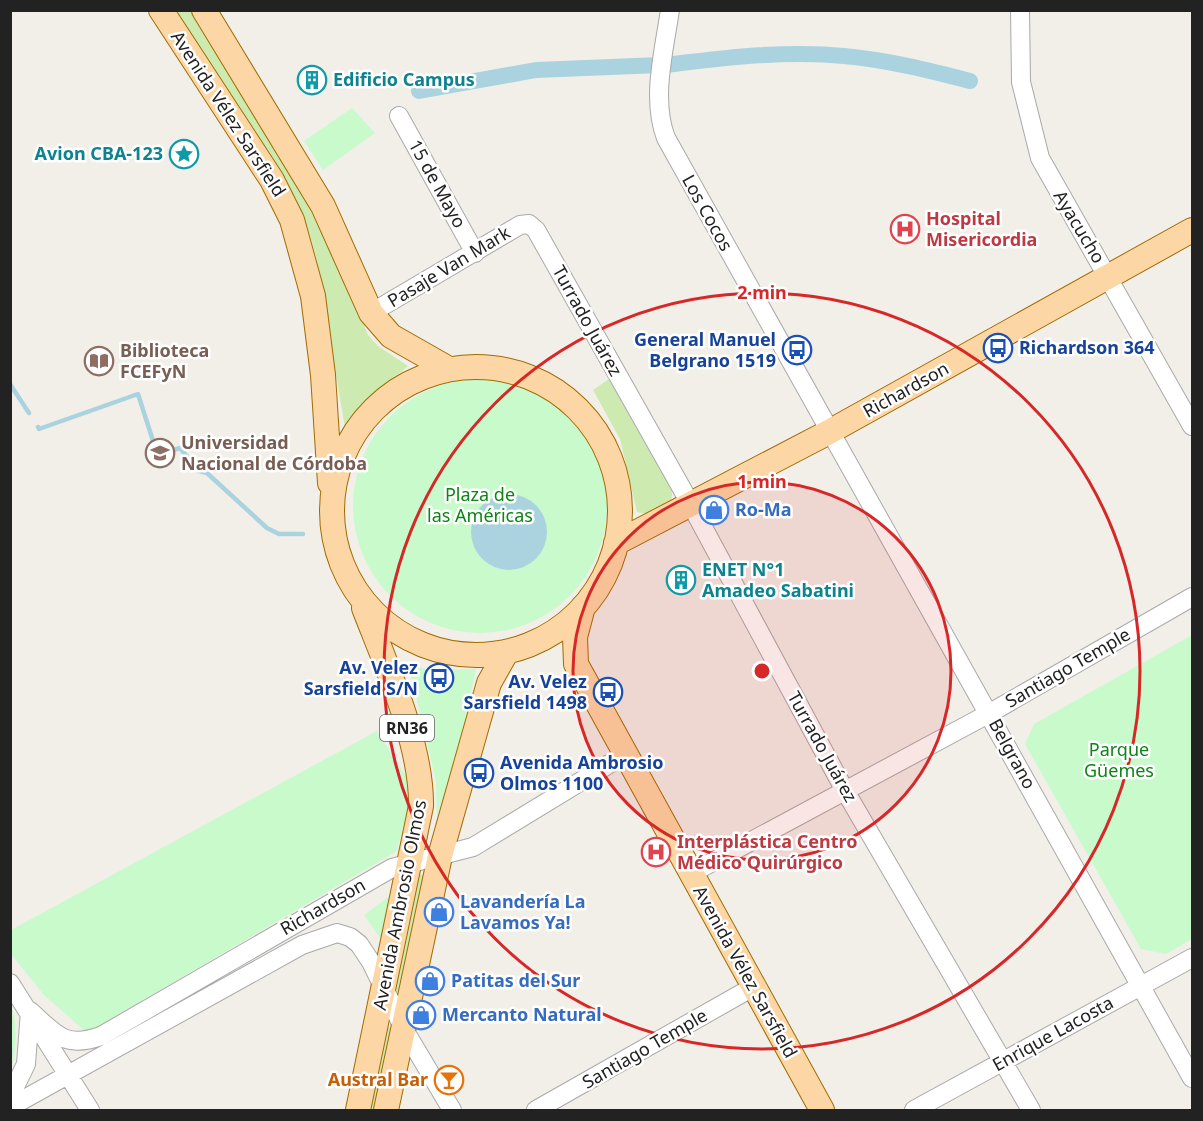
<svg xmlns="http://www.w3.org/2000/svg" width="1203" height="1121" viewBox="0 0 1203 1121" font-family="'Noto Sans',sans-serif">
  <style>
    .grass { fill: #cdebb0 }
    .park { fill: #c8facc }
    .water { fill: #aad3df }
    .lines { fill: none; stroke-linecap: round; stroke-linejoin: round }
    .stream { stroke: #aad3df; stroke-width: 4.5 }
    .canal { stroke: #aad3df; stroke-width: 16 }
    .minor-casing { stroke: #a9a9a9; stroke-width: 20 }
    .major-casing { stroke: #a06b00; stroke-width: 26 }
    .minor { stroke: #fff; stroke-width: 18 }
    .major { stroke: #fcd6a4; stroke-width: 24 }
    .ring { fill: none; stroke: #d62828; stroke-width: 3 }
    .labels { text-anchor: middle; stroke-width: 5; stroke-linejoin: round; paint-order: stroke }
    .shield { fill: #fff; stroke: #646464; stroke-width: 1.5 }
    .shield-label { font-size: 16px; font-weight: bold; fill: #222 }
    .culture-label { font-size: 18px; font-weight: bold; fill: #0d838f; stroke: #fff; text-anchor: start }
    .street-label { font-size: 18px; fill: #222; stroke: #fff }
    .health-label { font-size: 18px; font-weight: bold; fill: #be3a42; stroke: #fff; text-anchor: start }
    .transit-label { font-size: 18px; font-weight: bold; fill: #164399; stroke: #fff; text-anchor: end }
    .education-label { font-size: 18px; font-weight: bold; fill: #785e54; stroke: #fff; text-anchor: start }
    .park-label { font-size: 18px; fill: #0c8416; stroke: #fff }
    .shop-label { font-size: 18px; font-weight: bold; fill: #366cbe; stroke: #fff; text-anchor: start }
    .food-label { font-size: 18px; font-weight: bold; fill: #c56008; stroke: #fff; text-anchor: end }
    .centre { fill: #d62828; stroke: #fff; stroke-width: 3 }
    .ring-label { font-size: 18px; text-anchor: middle; font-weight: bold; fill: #d62828; stroke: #fff; stroke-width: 5; stroke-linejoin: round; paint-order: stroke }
  </style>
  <rect width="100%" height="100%" fill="#f2efe9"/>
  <!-- grass -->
  <path class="grass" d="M173,11h18l111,167 66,157 10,11 30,20 -36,31 -26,37 -30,-178 -11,-36 -17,-36z
    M609,379l64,108 -2,15 -20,13 -14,-3 -17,-73 -27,-49z
    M414,874l11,1 -25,122 -7,-1z
    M386,1026l5,2 -11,82h-18z"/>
  <!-- park -->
  <path class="park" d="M352,108l23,25 -52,37 -19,-29z
    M353 506a127 127 0 1 1 254 0a127 127 0 1 1-254 0Z
    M1192,635v304l-26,15 -25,-5 -116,-205 9,-20z
    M408,663l20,7 48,-1 -32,150 -7,-1 -1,-37z
    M377,731l32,50 -1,26 -11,44 -310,182 -43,-38 -33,-41v-24z
    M391,895l-8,47 -19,-27z
    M11,1005c7,22 5,43 0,66z"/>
  <!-- water -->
  <path class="water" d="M471 532a38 38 0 1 1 76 0a38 38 0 1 1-76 0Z"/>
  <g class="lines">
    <!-- stream -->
    <path class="stream" d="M10,384l19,29
      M38,427l1,2 99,-35 17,53
      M170,451l10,-3 19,23 8,2 60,55 12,6h24"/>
    <!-- canal -->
    <path class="canal" d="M666,65c58,-7 119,-15 178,-9 43,4 84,14 126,25
      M419,91l117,-21 124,-5"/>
    <!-- minor casing -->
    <g class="minor-casing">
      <path id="minor" d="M670,10c-6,41 -19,89 -4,128l526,940
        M1020,10l1,72 19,76 152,268
        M399,116l76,137
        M371,313l149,-88 9,-1 7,6 154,273 154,286 187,321
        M690,874l300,-161 202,-116
        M10,983l80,127
        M30,1011c26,23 34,38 71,25l291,-168 81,-21 151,-92
        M10,1097l16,-33 4,-53
        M10,1107l292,-162 35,-12 13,4 9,7 12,18 34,69 47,79
        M536,1110l217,-123
        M914,1110l278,-152"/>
    </g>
    <!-- major casing -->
    <g class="major-casing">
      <path id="major" d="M161,10l111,170 20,40 21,76 10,79 7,108
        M204,10l119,196 48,107 20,23 58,33
        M332 511a144 144 0 1 1 288 0a144 144 0 1 1-288 0Z
        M616,543l213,-111 363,-202
        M583,607l-8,30 1,27 246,446
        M358,1110l63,-304c1,-62 -35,-141 -57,-198
        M386,1110l54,-254 49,-173 17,-30"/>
    </g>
    <!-- minor -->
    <use href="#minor" class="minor"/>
    <!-- major -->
    <use href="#major" class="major"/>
  </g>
  <!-- distance rings -->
  <circle cx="762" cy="671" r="189" fill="#d62828" fill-opacity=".12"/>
  <g class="ring">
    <circle cx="762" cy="671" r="189"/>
    <circle cx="762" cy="671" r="378"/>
  </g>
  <!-- icons -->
  <defs>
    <g id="building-ring" transform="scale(1.5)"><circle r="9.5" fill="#fff" stroke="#0f9aa8" stroke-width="1.5"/><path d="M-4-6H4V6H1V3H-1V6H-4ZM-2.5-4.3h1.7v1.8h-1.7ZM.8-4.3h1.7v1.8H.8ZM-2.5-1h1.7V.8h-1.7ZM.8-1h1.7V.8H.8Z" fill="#0f9aa8"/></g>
    <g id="sight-ring" transform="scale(1.5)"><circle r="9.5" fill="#fff" stroke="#0f9aa8" stroke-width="1.5"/><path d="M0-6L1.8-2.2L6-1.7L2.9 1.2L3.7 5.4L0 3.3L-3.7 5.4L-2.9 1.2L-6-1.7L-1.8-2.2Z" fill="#0f9aa8"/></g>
    <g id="hospital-ring" transform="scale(1.5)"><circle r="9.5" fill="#fff" stroke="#e0444e" stroke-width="1.5"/><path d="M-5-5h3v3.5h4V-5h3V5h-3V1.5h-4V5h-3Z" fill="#e0444e"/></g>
    <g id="bus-ring" transform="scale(1.5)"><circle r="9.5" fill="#fff" stroke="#1a4fb4" stroke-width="1.5"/><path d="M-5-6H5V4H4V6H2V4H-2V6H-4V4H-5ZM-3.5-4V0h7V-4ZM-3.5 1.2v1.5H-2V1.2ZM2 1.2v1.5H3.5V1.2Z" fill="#1a4fb4"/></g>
    <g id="library-ring" transform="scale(1.5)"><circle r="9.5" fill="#fff" stroke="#8d6e63" stroke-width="1.5"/><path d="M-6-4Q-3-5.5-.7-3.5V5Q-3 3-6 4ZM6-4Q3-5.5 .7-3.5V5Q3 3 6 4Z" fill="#8d6e63"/></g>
    <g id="university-ring" transform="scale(1.5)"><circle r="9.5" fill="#fff" stroke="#8d6e63" stroke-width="1.5"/><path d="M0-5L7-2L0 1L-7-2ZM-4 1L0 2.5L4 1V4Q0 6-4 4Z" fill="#8d6e63"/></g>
    <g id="shop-ring" transform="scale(1.5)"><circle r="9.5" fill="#fff" stroke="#3f7fe0" stroke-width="1.5"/><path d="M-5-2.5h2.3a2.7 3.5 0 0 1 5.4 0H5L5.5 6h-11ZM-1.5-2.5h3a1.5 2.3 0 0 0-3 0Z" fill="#3f7fe0"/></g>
    <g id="bar-ring" transform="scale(1.5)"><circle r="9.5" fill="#fff" stroke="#e8710a" stroke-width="1.5"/><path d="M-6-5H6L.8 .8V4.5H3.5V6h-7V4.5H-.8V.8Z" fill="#e8710a"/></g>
  </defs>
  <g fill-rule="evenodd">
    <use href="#building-ring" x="312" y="80"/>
    <use href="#sight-ring" x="184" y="154"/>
    <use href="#hospital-ring" x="905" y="229"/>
    <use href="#bus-ring" x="998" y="348"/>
    <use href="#bus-ring" x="797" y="350"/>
    <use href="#library-ring" x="99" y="361"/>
    <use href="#university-ring" x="160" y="453"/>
    <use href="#shop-ring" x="714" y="510"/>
    <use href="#building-ring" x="681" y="580"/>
    <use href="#bus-ring" x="439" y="678"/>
    <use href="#bus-ring" x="608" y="692"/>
    <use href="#bus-ring" x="479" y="773"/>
    <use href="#hospital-ring" x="656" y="852"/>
    <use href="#shop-ring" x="439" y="912"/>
    <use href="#shop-ring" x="430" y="981"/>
    <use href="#shop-ring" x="421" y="1015"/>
    <use href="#bar-ring" x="449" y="1080"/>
  </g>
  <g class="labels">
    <!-- shield labels -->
    <rect class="shield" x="380" y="715" width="54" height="26" rx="4.5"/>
    <g class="shield-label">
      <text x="407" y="734">RN36</text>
    </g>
    <!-- culture labels -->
    <g class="culture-label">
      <text x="333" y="86">Edificio Campus</text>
      <text x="163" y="160" text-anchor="end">Avion CBA-123</text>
      <text x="702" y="576">ENET N°1<tspan x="702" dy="21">Amadeo Sabatini</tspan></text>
    </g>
    <!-- street labels -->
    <g class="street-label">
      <text transform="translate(228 114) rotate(57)" y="6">Avenida Vélez Sarsfield</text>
      <text transform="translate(437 184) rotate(61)" y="6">15 de Mayo</text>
      <text transform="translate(707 213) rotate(61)" y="6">Los Cocos</text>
      <text transform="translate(1079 227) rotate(59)" y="6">Ayacucho</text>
      <text transform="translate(449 267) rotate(-31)" y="6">Pasaje Van Mark</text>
      <text transform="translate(587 321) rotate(61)" y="6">Turrado Juárez</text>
      <text transform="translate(906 390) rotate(-29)" y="6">Richardson</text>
      <text transform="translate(1068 668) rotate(-30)" y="6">Santiago Temple</text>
      <text transform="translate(822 747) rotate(61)" y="6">Turrado Juárez</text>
      <text transform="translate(1012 754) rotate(61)" y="6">Belgrano</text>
      <text transform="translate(400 905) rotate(-79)" y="6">Avenida Ambrosio Olmos</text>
      <text transform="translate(323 907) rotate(-30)" y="6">Richardson</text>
      <text transform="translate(745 972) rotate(61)" y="6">Avenida Vélez Sarsfield</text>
      <text transform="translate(1053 1034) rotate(-29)" y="6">Enrique Lacosta</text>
      <text transform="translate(645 1049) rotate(-30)" y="6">Santiago Temple</text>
    </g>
    <!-- health labels -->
    <g class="health-label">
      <text x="926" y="225">Hospital<tspan x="926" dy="21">Misericordia</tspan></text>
      <text x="677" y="848">Interplástica Centro<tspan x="677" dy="21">Médico Quirúrgico</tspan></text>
    </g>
    <!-- transit labels -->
    <g class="transit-label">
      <text x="776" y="346">General Manuel<tspan x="776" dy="21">Belgrano 1519</tspan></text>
      <text x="1019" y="354" text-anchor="start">Richardson 364</text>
      <text x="418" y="674">Av. Velez<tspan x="418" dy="21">Sarsfield S/N</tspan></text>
      <text x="587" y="688">Av. Velez<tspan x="587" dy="21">Sarsfield 1498</tspan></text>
      <text x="500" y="769" text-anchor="start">Avenida Ambrosio<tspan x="500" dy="21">Olmos 1100</tspan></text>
    </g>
    <!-- education labels -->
    <g class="education-label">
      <text x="120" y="357">Biblioteca<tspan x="120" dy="21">FCEFyN</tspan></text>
      <text x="181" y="449">Universidad<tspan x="181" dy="21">Nacional de Córdoba</tspan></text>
    </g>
    <!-- park labels -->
    <g class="park-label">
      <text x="480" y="501">Plaza de<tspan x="480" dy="21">las Américas</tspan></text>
      <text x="1119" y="756">Parque<tspan x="1119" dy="21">Güemes</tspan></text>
    </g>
    <!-- shop labels -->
    <g class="shop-label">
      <text x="735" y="516">Ro-Ma</text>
      <text x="460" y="908">Lavandería La<tspan x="460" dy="21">Lavamos Ya!</tspan></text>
      <text x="451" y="987">Patitas del Sur</text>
      <text x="442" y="1021">Mercanto Natural</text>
    </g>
    <!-- food labels -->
    <g class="food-label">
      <text x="428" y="1086">Austral Bar</text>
    </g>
  </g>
  <circle cx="762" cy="671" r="9" class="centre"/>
  <g class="ring-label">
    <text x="762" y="299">2 min</text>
    <text x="762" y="488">1 min</text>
  </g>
  <!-- border -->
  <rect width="1203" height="1121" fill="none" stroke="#222222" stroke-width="24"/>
</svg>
